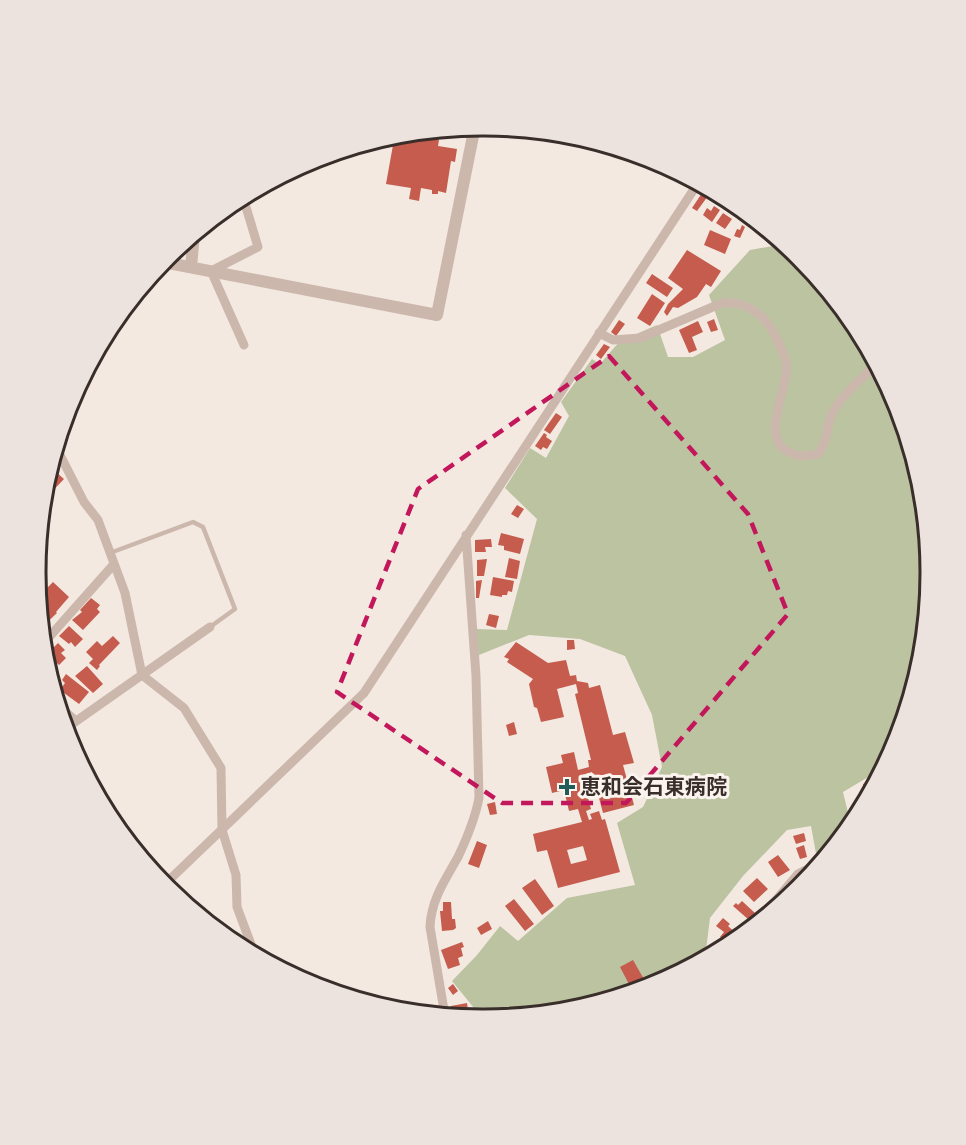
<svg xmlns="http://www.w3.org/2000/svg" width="966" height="1145" viewBox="0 0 966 1145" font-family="'Nunito Sans','Noto Sans JP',sans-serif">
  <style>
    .green { fill: #bcc3a1 }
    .building { fill: #c55c4d; fill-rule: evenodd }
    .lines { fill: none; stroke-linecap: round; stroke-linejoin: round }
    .service { stroke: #ccb7ac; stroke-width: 4.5 }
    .minor { stroke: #ccb7ac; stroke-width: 9 }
    .tertiary { stroke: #ccb7ac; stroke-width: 12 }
    .marked { fill: none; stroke: #c2185b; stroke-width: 4.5; stroke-dasharray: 12 8; stroke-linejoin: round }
    .poi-dot { fill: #205c59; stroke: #fbf3ee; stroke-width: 2 }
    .labels { text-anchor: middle; stroke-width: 6; stroke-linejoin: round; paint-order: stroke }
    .poi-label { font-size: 21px; font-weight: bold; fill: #3a2e2b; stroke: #fbf3ee; text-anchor: start }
    .rim { fill: none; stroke: #3a2e2b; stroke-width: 3 }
  </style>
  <rect width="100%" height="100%" fill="#f3e9e1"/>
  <!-- green -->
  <path class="green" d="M784,244l15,13 56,67 41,78 25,84 9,87 -9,87 -25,84 -15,27 -1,-1 -37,22 8,33 -24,30 -10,4 -6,-33 -24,4 -44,46 -33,42 -5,40 -51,28 -84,25 -87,8 -31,-38 25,-26 23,-29 18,15 49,-43 68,-13 -18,-62 26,-16 19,-40 -10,-52 -27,-59 -45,-17 -51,-4 -50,20 -4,-26 32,1 30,-111 -32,-31 25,-40 16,10 23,-42 -8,-14 31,-43 8,5 20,-23 37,-16 11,32h25l32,-17 -16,-45 41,-45z"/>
  <!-- building -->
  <path class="building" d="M402,133l37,7 -1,6 19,3 -2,13 -4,-1 -5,32 -8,-2v3h-6v-4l-11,-2 -2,13 -10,-2 2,-11 -25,-4 9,-50z
    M702,193l6,3 -11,15 -5,-3z
    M714,206l6,4 -8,12 -9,-7 4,-7 4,3z
    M723,213l9,6 -7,10 -9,-6z
    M742,225l3,2 -5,11 -6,-2 3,-7 3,1z
    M710,230l21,9 -6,15 -21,-9z
    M687,250l34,21 -10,16 -5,-3 -9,13 -19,11 -5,-1 -6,9 -3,-4 4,-8 15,-15 -15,-11z
    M652,274l21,14 -6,9 -21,-14z
    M652,294l13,9 -15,23 -13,-8z
    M714,319l4,11 -7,2 -4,-10z
    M619,320l6,4 -9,12 -5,-4z
    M698,321l5,11 -11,5 5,13 -8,3 -10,-23z
    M604,344l6,3 -9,12 -5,-4z
    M556,413l6,4 -12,17 -6,-4z
    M544,433l3,2 -1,2 6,4 -5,8 -4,-2 -2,3 -6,-4z
    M56,472l8,7 -21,22 3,-22z
    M517,505l7,4 -6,9 -7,-4z
    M501,533l23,6 -4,15 -16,-4v-4l-6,-1z
    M491,539l1,8h-7l1,5h-11v-12z
    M509,558l11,3 -3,18 -12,-2z
    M487,559l-3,17h-7v-16z
    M493,577l21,4 -2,11 -4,-1 -1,4h-5v2l-12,-2z
    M482,580l-3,18h-3v-17z
    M53,582l16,15 -13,15 1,1 -16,15 -4,-45 5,5 3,-3 2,3z
    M91,598l9,7 -3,4 3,3 -17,18 -11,-10 10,-8 -2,-2z
    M489,614l10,2 -3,12 -10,-3z
    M69,626l14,13 -8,8 -4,-5 -2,2 -10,-8z
    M113,636l7,7 -21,22 -13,-13 11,-11 5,5z
    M567,640h7l1,9 -8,1z
    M516,642l32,21 18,-3 4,16 6,-1 1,6 11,2 1,5 11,-3 13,50 12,-3 9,31 -11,2 11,40 -31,8 -11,-41 -10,3 9,34 -5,2 3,9 3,-1 -2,-5 9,-3 3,9 3,-1 15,53 -62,16 -11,-38 -10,2 -4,-18 49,-12 -4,-13 -9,2 -5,-21 -12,3 -6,-26 17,-4 -2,-8 13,-3 4,18 11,-3 -1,-7h3l-16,-66 3,-1 -2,-9 -19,5 7,28 -23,5 -4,-14 -3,-1 -5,-23 4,-5 -26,-17 2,-3 -5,-2zM583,846l4,14 -16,4 -4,-14z
    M58,643l7,7 -4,3 5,5 -7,7 -12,-11z
    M93,659l7,7 -3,4 -8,-7z
    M87,666l16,18 -10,9 -18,-17z
    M66,674l23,18 -10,12 -19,-14 5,-7 -3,-3z
    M514,722l3,12 -8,2 -3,-11z
    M877,777v1l-15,30 -3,-11 7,-2 -3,-11 8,-3v-2z
    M495,802l2,12 -7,1 -3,-11z
    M804,833l2,8 -10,3 -3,-8z
    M477,841l10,4 -8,23 -11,-4z
    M804,845l3,12 -7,2 -4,-11z
    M778,855l12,15 -12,7 -10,-15z
    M757,878l11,11 -14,13 -11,-11z
    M535,879l19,27 -12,9 -20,-27z
    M514,899l20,25 -9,7 -20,-25z
    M742,901l13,12 -6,7 -16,-14 3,-3 2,2z
    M443,902h8l1,17h3l1,9 -3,2 -11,1 -2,-20h3z
    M723,918l7,6 -2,2 12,11 -10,8 -10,-8 4,-5 -8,-6z
    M488,921l4,8 -11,6 -4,-7z
    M462,942l2,5 -3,1 2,8 -5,2 2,7 -12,4 -7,-19z
    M633,960l12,21 -14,7 -11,-21z
    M453,984l5,7 -5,4 -5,-7z
    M467,1003l2,15 -17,-2 -1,-10z"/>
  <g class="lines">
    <!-- service -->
    <path class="service" d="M110,553l83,-31 10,5 32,82 -25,18"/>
    <!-- minor -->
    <path class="minor" d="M243,197l15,50 -47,24 33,74
      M599,333l14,7 27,-2 82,-35c30,-3 48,18 58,43 4,9 8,18 6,27 -2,20 -23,66 1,78 10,6 20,6 31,3 10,-12 8,-27 14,-40 7,-17 31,-36 44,-50
      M56,447l28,55 14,18 27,73 17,82 42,33 37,60 1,62 14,45 1,32 18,48
      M43,644l71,-80
      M59,706l17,15
      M65,729l145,-102
      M164,885l200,-192 334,-510
      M756,924l42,-50 23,-12
      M445,1016l-15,-89c1,-27 15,-47 28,-70 9,-19 17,-38 21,-59l-3,-122 -10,-141"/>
    <!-- tertiary -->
    <path class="tertiary" d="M163,262l274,53 38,-189
      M191,267l3,-33"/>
  </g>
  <!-- marked area -->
  <path class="marked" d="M609,356l139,158 40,100 -162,189h-124l-165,-111 81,-203z"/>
  <!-- markers -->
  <path class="poi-dot" d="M564 778h6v6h6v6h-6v6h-6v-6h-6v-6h6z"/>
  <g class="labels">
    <!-- poi labels -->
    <g class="poi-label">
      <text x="580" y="794">恵和会石東病院</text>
    </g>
  </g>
  <!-- crop -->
  <path d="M0 0H966V1145H0ZM482 136H484A436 436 0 0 1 920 572V573A436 436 0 0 1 484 1009H482A436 436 0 0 1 46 573V572A436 436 0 0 1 482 136Z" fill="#ece3de" fill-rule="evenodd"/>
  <path class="rim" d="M482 136H484A436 436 0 0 1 920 572V573A436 436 0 0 1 484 1009H482A436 436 0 0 1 46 573V572A436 436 0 0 1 482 136Z"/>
</svg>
